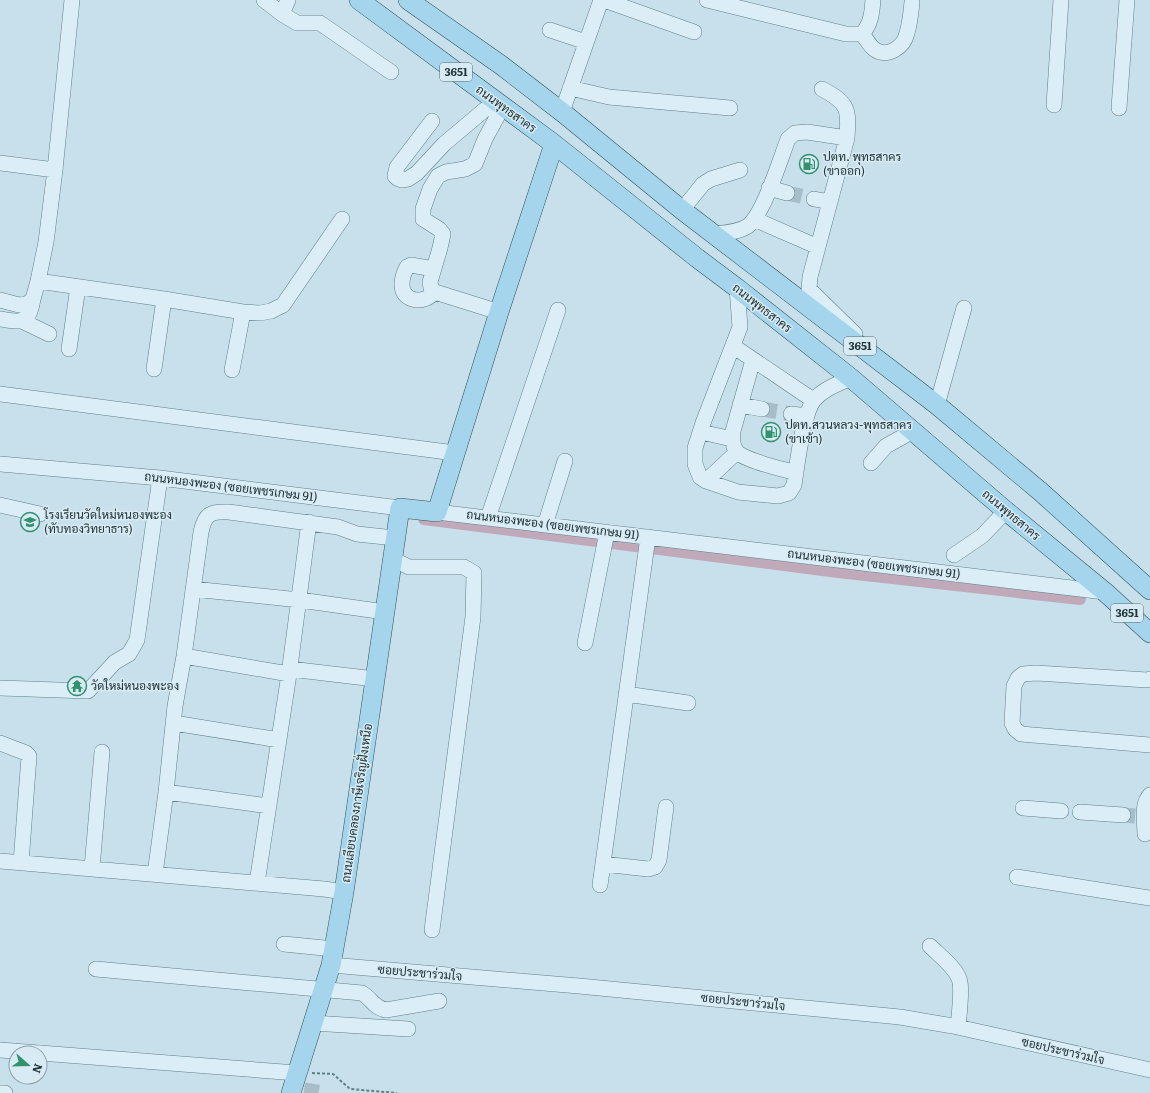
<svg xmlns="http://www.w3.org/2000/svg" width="1150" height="1093" viewBox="0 0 1150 1093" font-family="Literata,Sarabun,serif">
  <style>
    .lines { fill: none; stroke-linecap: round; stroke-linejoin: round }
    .canal { stroke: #c0a9b9; stroke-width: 12 }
    .minor-tunnel { stroke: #a7bec8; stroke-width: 15; stroke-dasharray: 15 8; stroke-linecap: butt }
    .minor-casing { stroke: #5e8187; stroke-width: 16 }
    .major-casing { stroke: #325255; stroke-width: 20 }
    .path { stroke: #5e8187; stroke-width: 2; stroke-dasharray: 3 2; stroke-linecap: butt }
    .minor { stroke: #dbeef7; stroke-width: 15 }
    .major { stroke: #a4d5ec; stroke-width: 19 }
    .labels { text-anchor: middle; stroke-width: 3; stroke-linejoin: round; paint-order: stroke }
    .shield { fill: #d8eaf4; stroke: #586c70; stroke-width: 1 }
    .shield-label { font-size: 11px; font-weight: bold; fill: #213638 }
    .street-label { font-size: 12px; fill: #213638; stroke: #d8eaf4 }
    .poi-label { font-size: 12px; fill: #213638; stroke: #d8eaf4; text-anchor: start }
  </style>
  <rect width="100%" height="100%" fill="#c8e0ec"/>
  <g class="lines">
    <!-- canal -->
    <path class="canal" d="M424,519l414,53 242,27"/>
    <!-- minor-tunnel -->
    <path class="minor-tunnel" d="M787,193l27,6
      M762,409l29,5
      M1123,815l12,1
      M304,1090l21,3"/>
    <!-- minor casing -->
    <g class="minor-casing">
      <path id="minor" d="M264,0l18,14
        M288,0l-6,14 15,9h23l71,49
        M604,0l90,32
        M707,0l139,34h16c9,-10 10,-21 11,-34
        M550,30l36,12
        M862,34c4,4 7,11 12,15 13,10 30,-2 33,-16 3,-10 4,-20 5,-31
        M570,88l39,9 121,11
        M822,89c27,14 27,21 25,49l-37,139 -1,12 46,45
        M1054,105l7,-105
        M1119,108l8,-108
        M562,112l39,-112
        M432,121l-35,46 -2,9 2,2 5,2 6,-1 9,-6 27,-29 51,-43
        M0,163l55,7
        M769,188l18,5
        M814,199l16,3
        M682,210l21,-26 8,-5 29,-9
        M754,219l64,28
        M715,234c10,-1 24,-2 33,-8 16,-13 32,-66 40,-87l7,-6 12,-1 40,6
        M434,269l-23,-4 -4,2c-6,11 -9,27 5,32 4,1 8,2 12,0 4,-1 8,-4 11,-7
        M38,281l126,18 79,13 17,1 11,-2 12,-6 59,-86
        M737,288l3,39 -37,96 -8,25v16l5,13 6,4 32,11 40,4 11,-3 5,-8c3,-19 9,-72 20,-85 9,-11 24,-16 37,-22
        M0,300l19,5 8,-1 6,-5 5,-18 8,-39 9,-72 17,-170
        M499,312l-64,-20 -4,-4 -1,-6 10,-34 3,-14 -4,-5 -16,-10v-10l7,-20 8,-13 8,-4 19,-3 10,-5 10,-25 18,-33
        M0,319c9,1 22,6 28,-4 3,-3 4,-11 5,-16
        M22,321l27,13
        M733,346l80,54
        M69,349l9,-62
        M753,360l-20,71c-1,8 -1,15 4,21 9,9 46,17 59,21
        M154,369l10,-70
        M232,370l11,-58
        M0,394l455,59
        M740,405l22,4
        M937,405l27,-97
        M791,414l16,2
        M701,432l31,7
        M871,463l15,-17 27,-15
        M0,464l160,14 240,30
        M706,481l31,-29
        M0,505l40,9
        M437,512l668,80
        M488,518l70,-208
        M545,525l20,-64
        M954,555l28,-19 24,-25
        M392,559l17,8h55l10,6 -1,44 -41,313
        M193,589l107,11 85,12
        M585,643l22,-111
        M184,656l105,18
        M290,669l85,10
        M1150,679l-3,1 -111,-7 -13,1 -5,4 -4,8 -2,37 3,6 6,5 129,11
        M0,688l88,3 27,-29 14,-8 8,-14 23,-162
        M626,694l62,9
        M174,723l105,17
        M0,743l26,10 3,3 -8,107
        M166,792l103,14
        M1023,808l38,3
        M1080,812l43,3
        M1145,834c0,-11 -4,-30 5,-39
        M0,861l324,28 20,3
        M603,864l45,5 7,-2 4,-7 7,-53
        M92,868l10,-116
        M155,874l11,-82 9,-86 9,-50 17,-124c4,-18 9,-21 28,-20l109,15 19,7 38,4
        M1017,877l133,21
        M257,883l32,-209 20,-152
        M600,885l48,-348
        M284,944l50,5
        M930,946c9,9 28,23 30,36 2,11 -1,33 -2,45
        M331,965l248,21 321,31 53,9 197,44
        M96,969l266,24c10,6 12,15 24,17l53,-9
        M313,1023l95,6
        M0,1050l39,3
        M40,1053l257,20
        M0,1093h5"/>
    </g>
    <!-- major casing -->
    <g class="major-casing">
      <path id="major" d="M359,0l195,144 143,114 40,30 114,90 155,133 99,81 45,41
        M408,0l93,65 61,47 120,98 255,195 104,87 109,98
        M291,1093l40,-128 13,-73 56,-384 37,4 62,-200 55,-168"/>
    </g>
    <!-- path -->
    <path class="path" d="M312,1073l21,1 17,15 47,4"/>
    <!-- minor -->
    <use href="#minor" class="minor"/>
    <!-- major -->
    <use href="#major" class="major"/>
  </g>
  <!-- icons -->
  <defs>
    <g id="fuel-ring" transform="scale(1)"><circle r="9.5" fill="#d8eaf4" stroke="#32926d" stroke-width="1.5"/><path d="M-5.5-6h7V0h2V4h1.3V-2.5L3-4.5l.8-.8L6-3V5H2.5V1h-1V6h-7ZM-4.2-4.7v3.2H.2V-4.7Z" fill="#32926d"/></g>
    <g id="school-ring" transform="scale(1)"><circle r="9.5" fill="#d8eaf4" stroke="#32926d" stroke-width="1.5"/><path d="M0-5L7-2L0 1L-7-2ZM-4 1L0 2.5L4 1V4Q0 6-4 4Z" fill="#32926d"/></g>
    <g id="temple-ring" transform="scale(1)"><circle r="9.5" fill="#d8eaf4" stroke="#32926d" stroke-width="1.5"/><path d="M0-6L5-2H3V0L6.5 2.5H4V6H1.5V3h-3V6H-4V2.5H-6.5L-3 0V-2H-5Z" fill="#32926d"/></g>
  </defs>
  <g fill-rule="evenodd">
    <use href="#fuel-ring" x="809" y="164"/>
    <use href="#fuel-ring" x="771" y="432"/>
    <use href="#school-ring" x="30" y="522"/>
    <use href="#temple-ring" x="77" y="686"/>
  </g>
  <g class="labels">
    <!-- shield labels -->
    <g class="shield">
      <rect x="440" y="63" width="32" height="18" rx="3"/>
      <rect x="844" y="337" width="32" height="18" rx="3"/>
      <rect x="1111" y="604" width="32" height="18" rx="3"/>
    </g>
    <g class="shield-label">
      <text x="456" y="76">3651</text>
      <text x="860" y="350">3651</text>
      <text x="1127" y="617">3651</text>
    </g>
    <!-- street labels -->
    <g class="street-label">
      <text transform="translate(506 109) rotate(36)" y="4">ถนนพุทธสาคร</text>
      <text transform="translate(762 308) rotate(38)" y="4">ถนนพุทธสาคร</text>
      <text transform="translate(231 487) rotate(7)" y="4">ถนนหนองพะอง (ซอยเพชรเกษม 91)</text>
      <text transform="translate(1011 515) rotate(40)" y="4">ถนนพุทธสาคร</text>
      <text transform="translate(553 525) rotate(7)" y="4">ถนนหนองพะอง (ซอยเพชรเกษม 91)</text>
      <text transform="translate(874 564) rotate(7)" y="4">ถนนหนองพะอง (ซอยเพชรเกษม 91)</text>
      <text transform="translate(357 803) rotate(-82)" y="4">ถนนเลียบคลองภาษีเจริญฝั่งเหนือ</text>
      <text transform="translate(420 973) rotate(5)" y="4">ซอยประชาร่วมใจ</text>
      <text transform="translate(743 1002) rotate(6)" y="4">ซอยประชาร่วมใจ</text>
      <text transform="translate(1063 1051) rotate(13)" y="4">ซอยประชาร่วมใจ</text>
    </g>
    <!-- poi labels -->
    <g class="poi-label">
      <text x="823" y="161">ปตท. พุทธสาคร<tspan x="823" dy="14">(ขาออก)</tspan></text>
      <text x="785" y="429">ปตท.สวนหลวง-พุทธสาคร<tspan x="785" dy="14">(ขาเข้า)</tspan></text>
      <text x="44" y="519">โรงเรียนวัดใหม่หนองพะอง<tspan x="44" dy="14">(ทับทองวิทยาธาร)</tspan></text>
      <text x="91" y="690">วัดใหม่หนองพะอง</text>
    </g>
  </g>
  <!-- north arrow -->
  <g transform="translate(28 1065) rotate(110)"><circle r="19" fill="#d8eaf4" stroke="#8fa2a9"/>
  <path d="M0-3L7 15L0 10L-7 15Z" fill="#32926d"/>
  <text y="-6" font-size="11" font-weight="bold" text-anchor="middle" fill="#213638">N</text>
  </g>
</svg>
